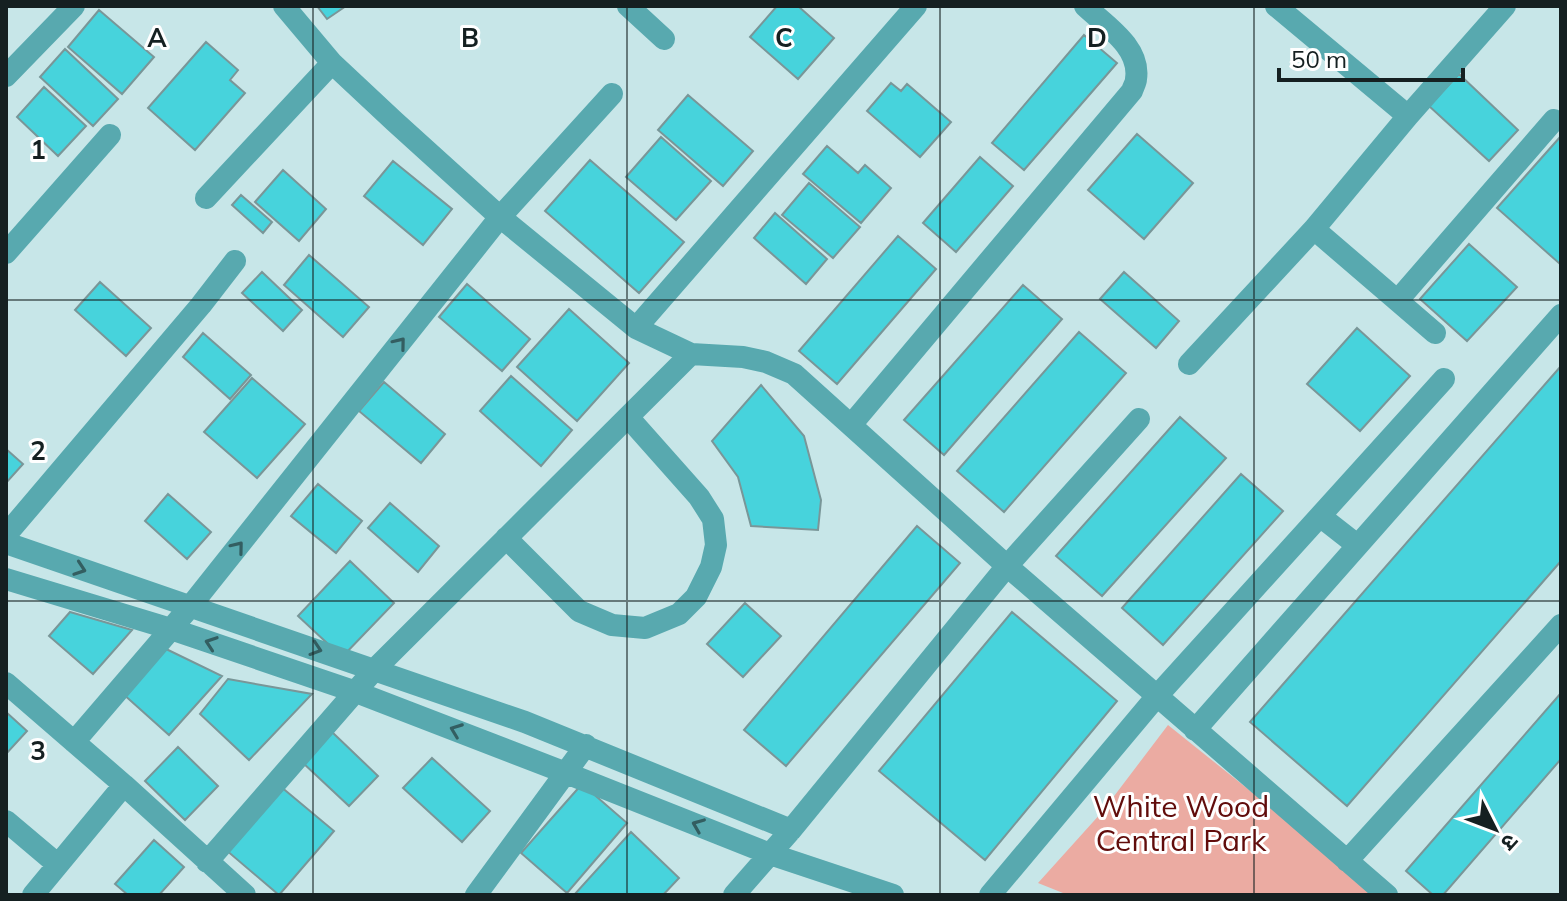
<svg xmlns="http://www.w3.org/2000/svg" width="1567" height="901" viewBox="0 0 1567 901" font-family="Mulish,'Noto Sans Devanagari',sans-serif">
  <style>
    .green { fill: #ebaba2 }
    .building { fill: #47d3dc; stroke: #799698; stroke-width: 2 }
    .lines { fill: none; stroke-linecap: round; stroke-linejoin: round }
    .minor { stroke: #58a9af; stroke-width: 22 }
    .oneway { stroke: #335e61 }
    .grid { fill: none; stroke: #152021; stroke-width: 2; stroke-opacity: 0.55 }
    .labels { text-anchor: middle; stroke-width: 6; stroke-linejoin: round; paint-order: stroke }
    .park-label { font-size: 30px; fill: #610c0b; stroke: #fff }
    .grid-label { font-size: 26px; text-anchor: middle; font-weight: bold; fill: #152021; stroke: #fff; stroke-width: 6; stroke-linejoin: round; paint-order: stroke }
  </style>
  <rect width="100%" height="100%" fill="#c7e6e8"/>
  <!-- green -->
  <path class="green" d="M1168,725l156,125 50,45h-306l-30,-12 64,-71z"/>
  <!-- building -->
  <path class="building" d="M317,6h29l-19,13z
    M777,6h21l36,32 -36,41 -48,-42z
    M99,10l55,47 -32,37 -54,-47z
    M1084,35l33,28 -93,107 -32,-27z
    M206,42l32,28 -8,10 15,13 -50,57 -47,-42z
    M65,49l53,50 -25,27 -53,-49z
    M1459,74l59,56 -29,31 -60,-55z
    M891,83l10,8 6,-7 44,38 -31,35 -53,-46z
    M44,87l42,39 -28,30 -41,-39z
    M688,95l65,56 -30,35 -65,-56z
    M1137,134l56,49 -49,56 -56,-49z
    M1561,136v127l-1,1 -63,-56z
    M661,137l50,44 -35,39 -50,-43z
    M827,146l31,27 7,-8 26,23 -30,35 -58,-49z
    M980,157l33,29 -57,66 -33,-29z
    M590,160l94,82 -45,51 -94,-82z
    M393,161l59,48 -29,36 -59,-49z
    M283,170l43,39 -27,32 -44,-39z
    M809,183l51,44 -27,31 -51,-43z
    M241,195l31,27 -9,11 -31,-28z
    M775,213l52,46 -21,25 -52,-46z
    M898,236l38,33 -99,115 -38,-33z
    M1469,244l48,43 -50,54 -47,-42z
    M309,255l60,52 -26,30 -59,-52z
    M262,272l40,38 -19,21 -41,-38z
    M1124,272l55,49 -23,27 -56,-49z
    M100,282l51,46 -25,28 -51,-46z
    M467,284l63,55 -28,32 -63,-54z
    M1023,285l39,34 -118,136 -40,-35z
    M569,309l60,54 -52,58 -60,-54z
    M1357,328l53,48 -50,55 -53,-47z
    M1079,332l47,41 -122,139 -47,-41z
    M203,333l48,42 -21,24 -47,-42z
    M1561,366v195l-214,245 -97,-84z
    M511,376l61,54 -31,36 -61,-55z
    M252,378l53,46 -48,54 -53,-46z
    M384,382l61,52 -24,29 -62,-52z
    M761,385l43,51 17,64 -3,30 -67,-4 -13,-49 -26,-36z
    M1180,417l46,41 -124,138 -46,-40z
    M6,449l17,15 -17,19z
    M1241,474l42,37 -120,134 -41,-37z
    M318,484l44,37 -26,32 -45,-37z
    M168,494l43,38 -24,27 -42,-38z
    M390,503l49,43 -21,26 -50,-44z
    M917,526l43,37 -174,203 -42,-36z
    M350,561l44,42 -52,54 -44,-41z
    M745,603l36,33 -38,41 -36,-33z
    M70,612l62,18 -39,44 -44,-38z
    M1012,612l105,89 -132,159 -106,-89z
    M164,648l58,28 -53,59 -47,-42z
    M228,679l84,15 -63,66 -49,-46z
    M1561,693v66l-118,136h-10l-27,-24z
    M6,712l21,19 -21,23z
    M332,732l46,44 -29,30 -46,-43z
    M178,747l40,39 -33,34 -40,-39z
    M432,758l58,53 -28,31 -59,-54z
    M582,784l45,39 -60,70 -46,-40z
    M280,786l54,45 -55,64 -53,-45z
    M631,832l48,46 -16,17h-89z
    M154,840l30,27 -25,28h-31l-13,-11z"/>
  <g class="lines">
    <!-- minor -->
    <path class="minor" d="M284,6l48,57 62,58 106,96 136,111 55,26 52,3 23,5 28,12 213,192 380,329
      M628,6l36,33
      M1276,6l132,110
      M6,76l68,-70
      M206,198l126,-135
      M1314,229l121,104
      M6,253l104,-118
      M1398,300l156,-180
      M636,328l280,-322
      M1189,364l125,-135 94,-113 97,-110
      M851,425l281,-334c1,-4 4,-8 4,-12 5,-32 -31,-54 -51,-73
      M1320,516l37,29
      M6,535l195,-230 34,-44
      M506,538l73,73 33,14 33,3 34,-14 17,-17 15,-30 5,-22 -3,-26 -14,-22 -71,-80
      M6,543l519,179 266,108
      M6,579l165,50 185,63 210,81 204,81 123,41
      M6,683l118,102 121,110
      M1195,730l366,-415
      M74,742l115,-134 311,-391 112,-123
      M6,821l51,43
      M1347,861l214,-236
      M207,862l168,-193 316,-315
      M33,895l91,-110
      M476,895l110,-150
      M734,895l57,-65 216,-264 132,-147
      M990,895l167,-199 287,-317"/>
  </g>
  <!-- one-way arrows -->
  <defs><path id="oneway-chevron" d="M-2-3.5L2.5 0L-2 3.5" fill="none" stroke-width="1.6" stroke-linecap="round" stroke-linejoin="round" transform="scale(2)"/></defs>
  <g class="oneway">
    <use href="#oneway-chevron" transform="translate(400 343) rotate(-51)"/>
    <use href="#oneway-chevron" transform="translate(238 547) rotate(-51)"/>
    <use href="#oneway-chevron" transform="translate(80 569) rotate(19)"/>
    <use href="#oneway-chevron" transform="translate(211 643) rotate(-161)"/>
    <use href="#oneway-chevron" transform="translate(316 649) rotate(18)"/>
    <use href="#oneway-chevron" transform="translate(456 730) rotate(-159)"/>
    <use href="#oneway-chevron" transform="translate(698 825) rotate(-158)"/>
  </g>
  <!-- grid -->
  <path class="grid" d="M313,6v889M627,6v889M940,6v889M1254,6v889M6,300h1555M6,601h1555"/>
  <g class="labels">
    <!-- park labels -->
    <g class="park-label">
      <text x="1181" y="817">White Wood<tspan x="1181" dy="34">Central Park</tspan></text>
    </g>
  </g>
  <g class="grid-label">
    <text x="157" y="47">A</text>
    <text x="470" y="47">B</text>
    <text x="784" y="47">C</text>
    <text x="1097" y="47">D</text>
    <text x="38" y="159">1</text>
    <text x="38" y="460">2</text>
    <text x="38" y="760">3</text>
  </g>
  <!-- border -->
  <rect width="1567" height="901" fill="none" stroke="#152021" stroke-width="16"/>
  <!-- north arrow -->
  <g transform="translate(1495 829) rotate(132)" stroke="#ffffff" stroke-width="6" paint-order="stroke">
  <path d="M0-6L14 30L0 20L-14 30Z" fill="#152021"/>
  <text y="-12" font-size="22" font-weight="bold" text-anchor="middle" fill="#152021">उ</text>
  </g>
  <!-- scale -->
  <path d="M1279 68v12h184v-12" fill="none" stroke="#152021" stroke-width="4"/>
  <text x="1291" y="68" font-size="24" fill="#152021" stroke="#ffffff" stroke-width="6" paint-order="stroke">50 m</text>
</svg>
